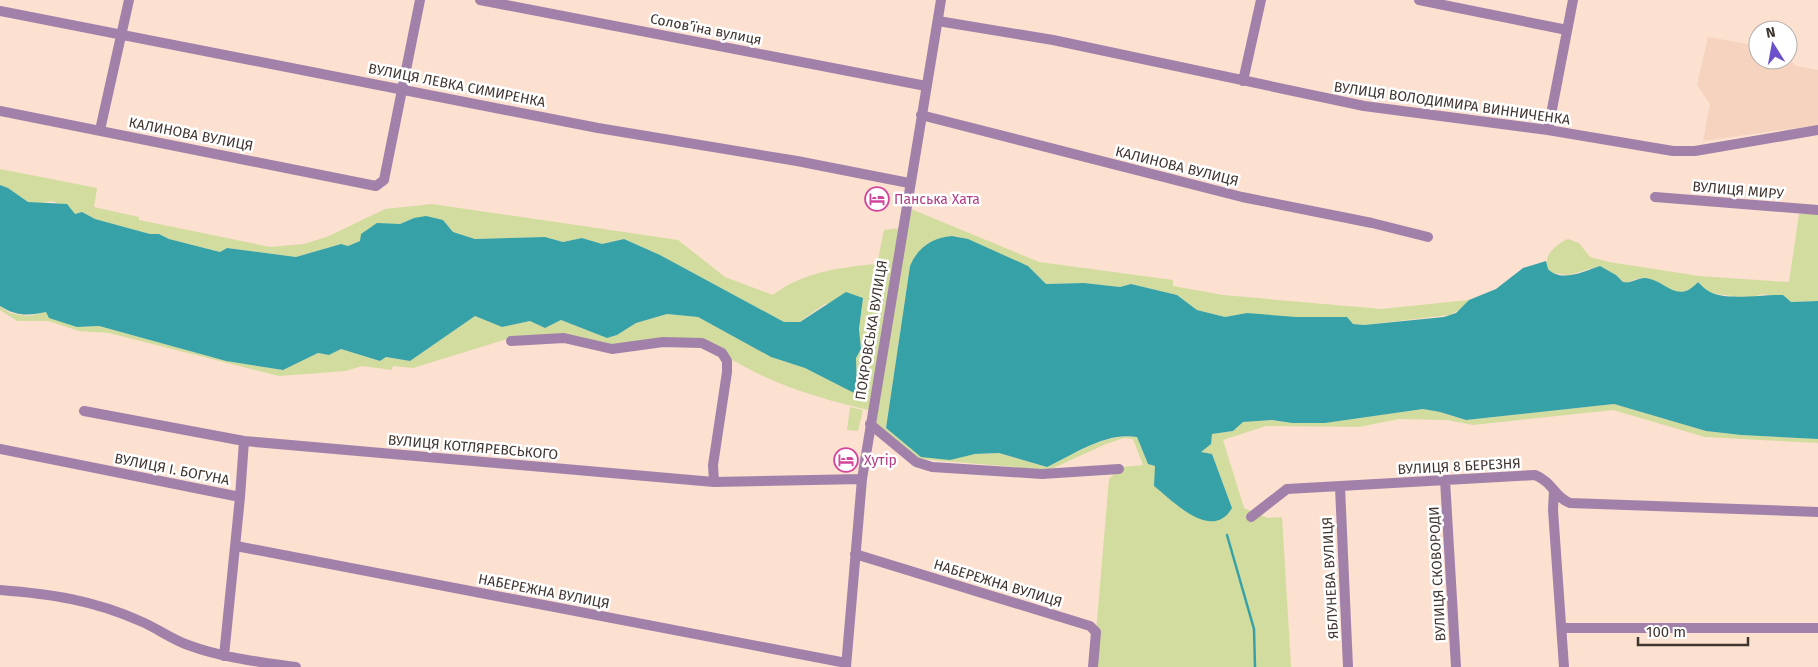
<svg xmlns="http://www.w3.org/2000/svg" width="1818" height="667" viewBox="0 0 1818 667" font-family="'Fira Sans',sans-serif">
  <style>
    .built { fill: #f5d3bf }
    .green { fill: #d2dc9e }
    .water { fill: #36a2a8 }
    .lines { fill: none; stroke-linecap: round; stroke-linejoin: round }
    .stream { stroke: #36a2a8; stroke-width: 2.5 }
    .minor { stroke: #a181a9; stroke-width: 10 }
    .labels { text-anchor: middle; stroke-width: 5; stroke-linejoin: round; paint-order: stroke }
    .street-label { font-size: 14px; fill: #40352f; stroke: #fff }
    .hotel-label { font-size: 14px; fill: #b23c85; stroke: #fff; text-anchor: start }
  </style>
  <rect width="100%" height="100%" fill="#fce0d0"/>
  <!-- built -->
  <path class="built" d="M1708,37l50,9v14h30v-3l8,9 22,4v55l-115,16 7,-37 -13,-19z"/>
  <!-- green -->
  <path class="green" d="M0,169l97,19 -3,19 45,10v3l131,27 34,-3 25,-8 56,-27 47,-5 246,36 47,37 48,18c29,-23 69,-28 104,-31l7,-34 18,-2 4,-21 133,55 134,18v6l50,9 158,14 88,-9 -5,7 -14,8 -86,10 -117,-12 -22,4 -28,-7 -20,-15 -46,-11 -11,3 -36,-4 -38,1 -18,-18 -68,-29c-22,-3 -41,9 -50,29l-24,162 35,29 78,-4 48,14c28,-13 58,-34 90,-30l11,27 7,2 77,42 -20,-54 -11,-2 6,-6 4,-12 22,-3 9,-9 30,-2 20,3h33l98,-14 17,3 26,8 148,-16 92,27 35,4 77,4v4l-113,-6 -92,-27 -140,15 -26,-5 -48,-1 -40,8 -93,-1 -43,14 21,68 24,10 14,-1 9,150h-198l16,-188 13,-12 21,-2 -10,-26 -9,-1 -18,6 -57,26 -129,-11 -50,-35 2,-13c-64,-15 -115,-31 -168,-70l-92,5 -105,-7 -94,29 -20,-2 -1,4 -30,-4 -16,5 -67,5 -170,-43 -30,-2 -31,-10h-31l-17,-11v-4l10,7 17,3 19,-4 31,15 22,-1 127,35 57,9 35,-17 11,2 12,-6 39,12 6,-4 24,4 65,-45 27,11 28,-6 15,7 16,-8 46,18 10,-3 19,-12 31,-9 31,3 73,40 34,11 49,25 3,-5 -1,-30 5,-9 -2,-20 4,-31 -38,6 -26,18h-15l-124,-67 -36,-16 -22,5 -20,-6 -19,4 -18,-5 -70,2 -22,-7 -10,-12 -29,-2 -66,28 -7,-2 -45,13 -69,-9 -7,4 -51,-13 -10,-5h-9l-55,-15 -13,-7 -7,2 -22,-13 -16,3 -9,-2 -20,-14 -8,-3z
    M1799,214h19v87h-2l-25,1 -27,-8 -17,4 -37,-5 -12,-11c-22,24 -33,-3 -55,-4 -8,0 -12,5 -20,4l-7,-7 -16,-9 -31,9 -18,-2c-13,-14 5,-29 17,-34l11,4 11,14 19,5 90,14 90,6z
    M850,407l13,3 -5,21 -11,-1z"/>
  <!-- water -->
  <path class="water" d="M0,185l8,3 20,14 39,2 8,10 7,-2 13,7 55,15h9l10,5 51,13 7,-4 69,9 45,-13 7,2 12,-5 1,-7 16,-11 23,1 14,-6 12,-2 17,4 10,12 22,7 70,-2 18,5 19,-4 20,6 22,-5 36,16 124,67h16l46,-30 17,6 -4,31 2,20 -5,9 1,30 -3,5 -49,-25 -34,-11 -73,-40 -31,-3 -31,9 -19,12 -10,3 -46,-18 -16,8 -15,-7 -28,6 -27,-11 -65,45 -24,-4 -6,4 -39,-12 -12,6 -11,-2 -35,17 -57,-9 -127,-35 -22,1 -28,-9 -3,-6c-18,4 -30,4 -46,-6z
    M952,236l16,3 60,27 18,18 38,-1 36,4 11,-3 46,11 20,15 28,7 22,-4 49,4h51l6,7 11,1 80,-8 12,-4 13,-13 27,-11 27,-21 23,-7 2,8c13,14 37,2 52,-3l16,9 7,7c8,2 15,-5 23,-4 21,3 31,27 52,4 3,3 8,8 12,10 17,9 54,2 73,3l8,7 27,-1v138l-77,-4 -35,-4 -92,-27 -148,16 -26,-8 -17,-3 -98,14h-33l-20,-3 -29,2 -10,9 -21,3 -1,10 -10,8 11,2 20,54c-20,34 -58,-6 -78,-22l1,-20 -7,-2 -11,-27c-32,-5 -62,17 -90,30l-48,-14 -24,1 -25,6 -29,-3 -35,-29 24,-162c8,-19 22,-28 42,-30z"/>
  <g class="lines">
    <!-- stream -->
    <path class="stream" d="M1227,535l27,94 1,38"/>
    <!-- minor -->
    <path class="minor" d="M480,0l446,86
      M1419,0l148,30
      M0,11l598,117 199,33 112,22
      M938,21l115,19 311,66 184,24 125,21h22l123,-21
      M1243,81l18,-81
      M0,111l376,75 8,-6 36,-180
      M921,115l321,82 130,26 56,14
      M100,130l29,-130
      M1548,130l25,-130
      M1655,197l163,13
      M511,341l53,-3 48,11 51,-7 39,1 20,10 5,8v11l-14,93 1,17
      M84,411l160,30 470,41 148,-3
      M870,424l46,38 16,5 110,7 77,-5
      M0,449l240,48 -16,159
      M1445,480l11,187
      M1340,487l8,180
      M1554,490l-1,20 11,157
      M240,497l4,-56
      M1251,517l36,-28 248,-14c18,7 19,22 35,28l248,9
      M236,546l610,117
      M855,554l235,72 6,6 -3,35
      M0,590c51,4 93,10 140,31 17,7 31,18 48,24 35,13 72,17 108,22
      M1562,628h256
      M846,667l16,-188 79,-479"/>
  </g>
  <!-- icons -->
  <defs>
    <g id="hotel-ring" transform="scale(1.25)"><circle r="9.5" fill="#fff" stroke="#d1479c" stroke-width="1.5"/><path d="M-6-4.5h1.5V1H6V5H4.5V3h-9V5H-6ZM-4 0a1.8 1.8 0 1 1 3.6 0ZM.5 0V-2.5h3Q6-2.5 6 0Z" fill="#d1479c"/></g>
  </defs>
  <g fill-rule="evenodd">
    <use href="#hotel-ring" x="877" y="199"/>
    <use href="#hotel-ring" x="846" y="460"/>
  </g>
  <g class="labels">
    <!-- street labels -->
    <g class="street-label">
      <text transform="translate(706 29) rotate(11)" y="5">Соловʼїна вулиця</text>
      <text transform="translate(457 85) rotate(11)" y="5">ВУЛИЦЯ ЛЕВКА СИМИРЕНКА</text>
      <text transform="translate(1452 103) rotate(8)" y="5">ВУЛИЦЯ ВОЛОДИМИРА ВИННИЧЕНКА</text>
      <text transform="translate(191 134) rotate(11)" y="5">КАЛИНОВА ВУЛИЦЯ</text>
      <text transform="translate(1177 166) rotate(14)" y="5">КАЛИНОВА ВУЛИЦЯ</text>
      <text transform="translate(1738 190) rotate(5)" y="5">ВУЛИЦЯ МИРУ</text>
      <text transform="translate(871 330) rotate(-81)" y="5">ПОКРОВСЬКА ВУЛИЦЯ</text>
      <text transform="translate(473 447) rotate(5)" y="5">ВУЛИЦЯ КОТЛЯРЕВСЬКОГО</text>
      <text transform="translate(1459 466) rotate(-3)" y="5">ВУЛИЦЯ 8 БЕРЕЗНЯ</text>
      <text transform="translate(172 469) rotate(11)" y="5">ВУЛИЦЯ І. БОГУНА</text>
      <text transform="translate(1437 574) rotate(-93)" y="5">ВУЛИЦЯ СКОВОРОДИ</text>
      <text transform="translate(1330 578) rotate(-93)" y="5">ЯБЛУНЕВА ВУЛИЦЯ</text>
      <text transform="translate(998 583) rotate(17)" y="5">НАБЕРЕЖНА ВУЛИЦЯ</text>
      <text transform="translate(544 591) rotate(11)" y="5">НАБЕРЕЖНА ВУЛИЦЯ</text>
    </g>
    <!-- hotel labels -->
    <g class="hotel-label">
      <text x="894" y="204">Панська Хата</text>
      <text x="864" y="465">Хутір</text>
    </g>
  </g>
  <!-- north arrow -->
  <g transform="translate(1773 45) rotate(349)"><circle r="24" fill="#ffffff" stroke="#b3aeac"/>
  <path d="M0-4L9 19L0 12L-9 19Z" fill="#6c51cb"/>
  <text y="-8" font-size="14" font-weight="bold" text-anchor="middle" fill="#40352f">N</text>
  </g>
  <!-- scale -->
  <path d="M1638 637v8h110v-8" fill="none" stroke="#40352f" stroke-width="2.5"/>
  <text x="1646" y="637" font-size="15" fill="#40352f" stroke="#ffffff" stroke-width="4" paint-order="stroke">100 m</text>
</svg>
